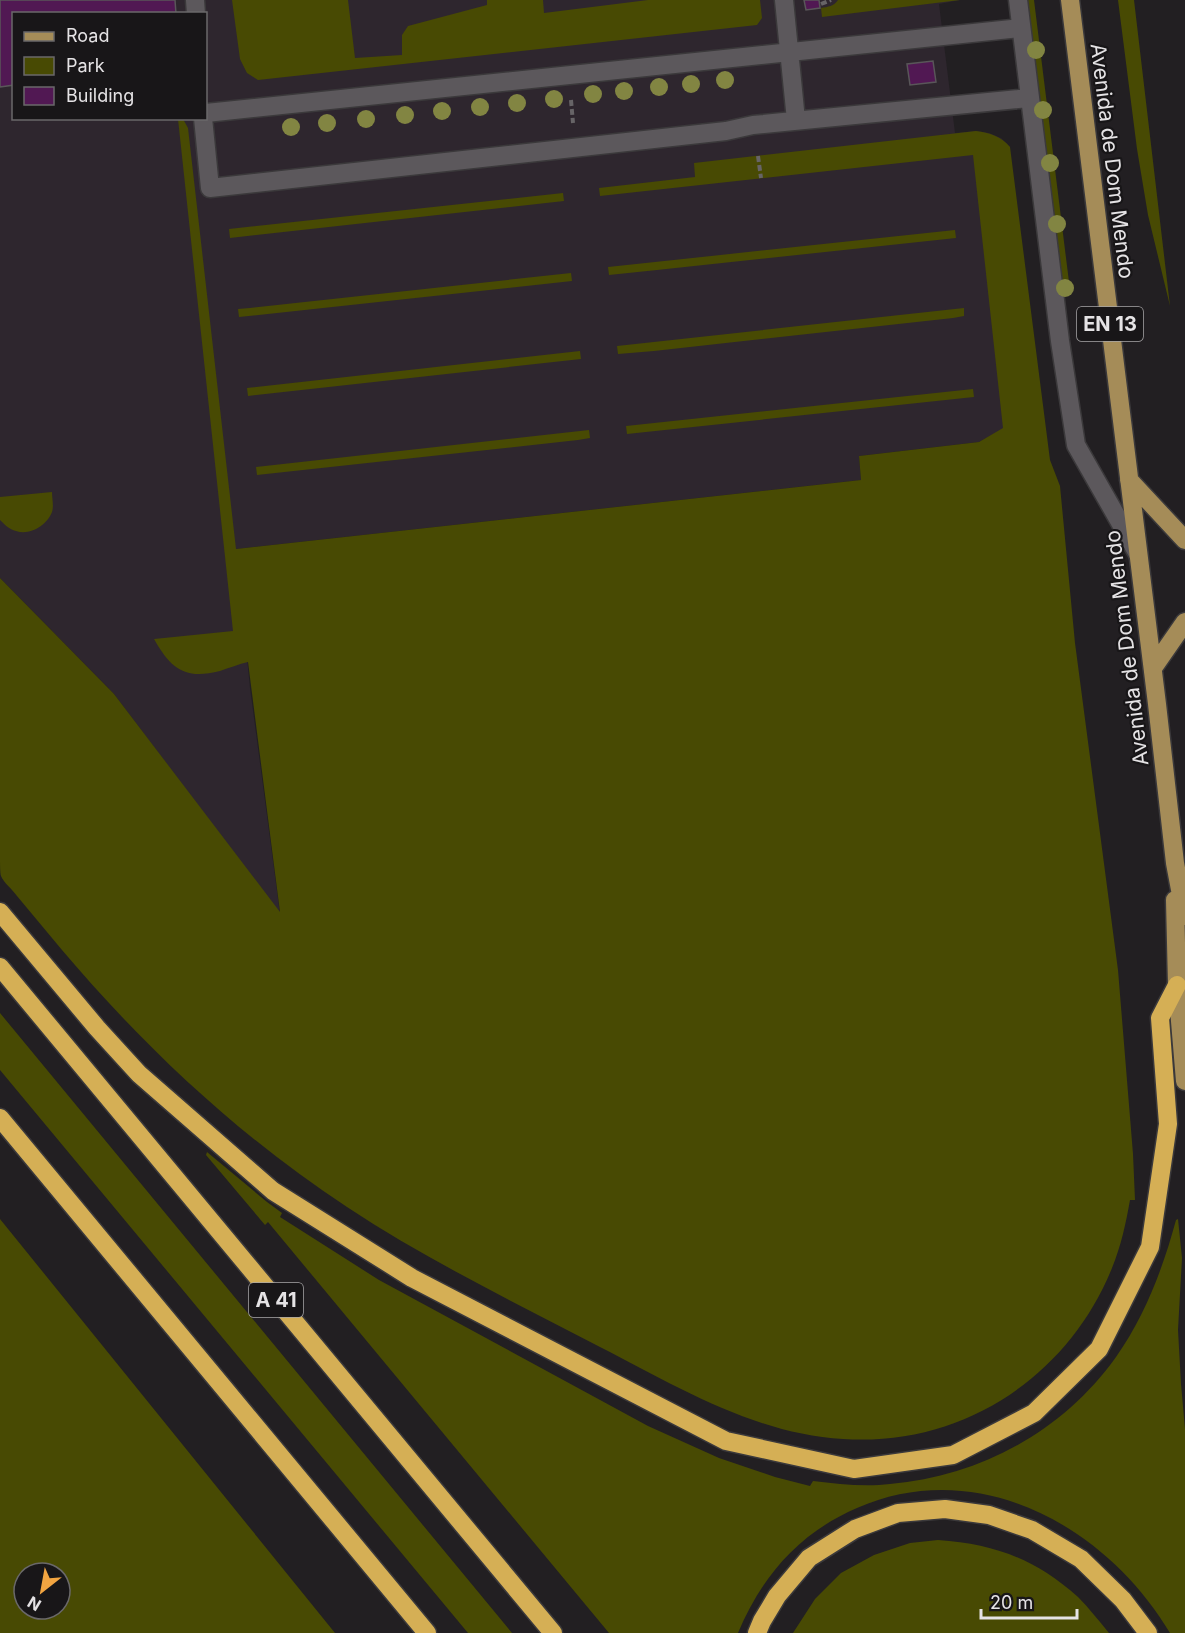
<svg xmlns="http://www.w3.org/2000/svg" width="1185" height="1633" viewBox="0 0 1185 1633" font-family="Inter,sans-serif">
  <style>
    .built { fill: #2e262e; fill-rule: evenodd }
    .green { fill: #484a03; fill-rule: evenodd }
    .building { fill: #511853; stroke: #595659; stroke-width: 1.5 }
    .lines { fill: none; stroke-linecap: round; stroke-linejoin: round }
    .minor-casing { stroke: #3b393b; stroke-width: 21 }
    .major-casing { stroke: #3b393b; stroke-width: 21 }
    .highway-casing { stroke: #3b393b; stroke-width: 21 }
    .path { stroke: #676467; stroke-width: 4; stroke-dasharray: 6 3; stroke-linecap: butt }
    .minor { stroke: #5c585c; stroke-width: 18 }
    .major { stroke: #a58c58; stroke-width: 18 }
    .highway { stroke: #d5af55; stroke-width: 18 }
    .tree { fill: #828542 }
    .labels { text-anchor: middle; stroke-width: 4.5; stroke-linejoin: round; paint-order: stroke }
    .shield { fill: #181618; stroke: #a8a6a8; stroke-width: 1.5 }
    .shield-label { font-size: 20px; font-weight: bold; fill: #e5e3e5 }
    .street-label { font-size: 21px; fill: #e5e3e5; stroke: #181618 }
  </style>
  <rect width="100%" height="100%" fill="#221f22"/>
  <!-- built -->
  <path class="built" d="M0,0h960l-21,4 16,129 21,-2 13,2 12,5 9,9 -7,282 -24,13 -120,14 2,24 -625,69 14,139 30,226 -166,-220 -114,-116zM14,14h192v104h-192z"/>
  <!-- green -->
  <path class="green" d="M232,0h116l7,58 47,-3v-20l6,-9 79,-21v-5h56l1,13 104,-13h112l2,18 -5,7 -499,55 -11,-7 -7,-14z
    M838,0h122l-138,17 -1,-9c7,-1 13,-2 17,-8z
    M1025,0h9l36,290 -1,3 -3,2 -4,-1z
    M1118,0h16l36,306 -22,-91 -11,-66z
    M178,119h5l5,9 48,421 625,-69 -2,-24 120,-14 24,-14 -30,-273 -373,41 -1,-8 96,-11 -1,-14 282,-32c14,2 25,5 34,16l40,313 10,26 15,157 43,327 15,184 2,46h-5c-4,23 -9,46 -18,68 -44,109 -150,179 -269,171 -88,-5 -167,-53 -243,-92 -86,-45 -173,-87 -253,-140 -108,-71 -202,-159 -285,-257 -15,-18 -30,-36 -45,-54 -4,-6 -14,-14 -16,-20 -1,-2 -1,-15 -1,-18 0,-17 0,-35 0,-52 0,-76 0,-152 0,-228l114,116 166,218 -32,-250c-9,2 -19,6 -28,9 -35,9 -49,-2 -66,-32l79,-8z
    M563,193l1,8 -334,37 -1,-9z
    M955,230l1,8 -299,32 -48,5 -1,-8z
    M571,273l1,8 -333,36 -1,-8 12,-1z
    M964,308v8l-11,2 -299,33 -36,3 -1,-8z
    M580,351l1,8 -333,37 -1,-8z
    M973,389l1,8 -347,37 -1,-8z
    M589,430l1,8 -12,2 -321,35 -1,-8z
    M52,492c0,6 2,14 0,20 -5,13 -22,24 -36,19 -7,-2 -11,-6 -16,-11v-23z
    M0,1013l512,620h-44l-468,-563z
    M207,1152l60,50 15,11 -2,4 99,63 269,146 71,32 56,19 35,9 3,-5c25,3 52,6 77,3 91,-8 173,-53 226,-127 29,-41 47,-89 60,-137l2,-1 4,39 -4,72 3,54 4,45v204h-15c-64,-107 -192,-178 -313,-125 -58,25 -95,68 -119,125h-129l-341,-411 -3,3 -59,-70z
    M0,1219l335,414h-335zM24,1573h36v36h-36z
    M938,1540c57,4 97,19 140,57 11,11 21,24 31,36h-316l22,-34 26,-26 33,-18 36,-12z"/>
  <!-- building -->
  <path class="building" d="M0,0h175l1,14h-162v71l-14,2z
    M804,0h15l1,8 -14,2z
    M933,61l3,21 -26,3 -3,-21z"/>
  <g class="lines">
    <!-- minor casing -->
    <g class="minor-casing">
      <path id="minor" d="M195,0l1,14
        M784,0l12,120
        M1018,0l42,341 16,104 62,109
        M206,113l815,-85
        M203,118l7,70 516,-57 27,-6 276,-27"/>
    </g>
    <!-- major casing -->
    <g class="major-casing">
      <path id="major" d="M1070,0l87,704 18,159 10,53
        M1129,480l56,60
        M1153,668l32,-46
        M1175,900l2,85 8,96"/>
    </g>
    <!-- highway casing -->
    <g class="highway-casing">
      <path id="highway" d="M0,912l97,116 42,46 134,117 139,87 314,163 128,28 99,-14 81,-42 65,-64 51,-102 18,-123 -8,-106 17,-33
        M0,967l553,666
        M0,1118l427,515
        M757,1633l5,-12 15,-25 32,-38 46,-29 43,-16 47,-4 44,6 43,15 49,29 42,41 25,33"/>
    </g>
    <!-- path -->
    <path class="path" d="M821,4l10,-4
      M571,100l2,23
      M758,156l3,22"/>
    <!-- minor -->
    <use href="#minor" class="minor"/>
    <!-- major -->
    <use href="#major" class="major"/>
    <!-- highway -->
    <use href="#highway" class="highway"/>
  </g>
  <!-- trees -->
  <g class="tree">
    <circle cx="1036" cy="50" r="9"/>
    <circle cx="725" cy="80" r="9"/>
    <circle cx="691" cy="84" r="9"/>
    <circle cx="659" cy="87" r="9"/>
    <circle cx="624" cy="91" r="9"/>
    <circle cx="593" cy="94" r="9"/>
    <circle cx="554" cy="99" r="9"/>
    <circle cx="517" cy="103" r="9"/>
    <circle cx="480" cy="107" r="9"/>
    <circle cx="1043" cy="110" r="9"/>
    <circle cx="442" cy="111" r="9"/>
    <circle cx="405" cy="115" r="9"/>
    <circle cx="366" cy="119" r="9"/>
    <circle cx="327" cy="123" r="9"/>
    <circle cx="291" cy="127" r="9"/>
    <circle cx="1050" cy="163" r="9"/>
    <circle cx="1057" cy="224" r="9"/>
    <circle cx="1065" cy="288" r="9"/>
  </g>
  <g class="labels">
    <!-- shield labels -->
    <g class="shield">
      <rect x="1077" y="307" width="66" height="34" rx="4.5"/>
      <rect x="249" y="1283" width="54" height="34" rx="4.5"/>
    </g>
    <g class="shield-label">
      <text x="1110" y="331">EN 13</text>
      <text x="276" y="1307">A 41</text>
    </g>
    <!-- street labels -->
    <g class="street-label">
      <text transform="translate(1112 161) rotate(83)" y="7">Avenida de Dom Mendo</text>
      <text transform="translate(1127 648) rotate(-97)" y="7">Avenida de Dom Mendo</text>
    </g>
  </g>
  <!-- legend -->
  <rect x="12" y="12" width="195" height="108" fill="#181618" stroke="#6a686a" stroke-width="1.5"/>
  <rect x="24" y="32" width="30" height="9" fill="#a58c58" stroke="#6a686a" stroke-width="1.5"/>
  <text x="66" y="42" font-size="18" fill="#e5e3e5">Road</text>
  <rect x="24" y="57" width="30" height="18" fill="#484a03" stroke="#6a686a" stroke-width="1.5"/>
  <text x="66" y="72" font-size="18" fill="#e5e3e5">Park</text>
  <rect x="24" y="87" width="30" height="18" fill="#511853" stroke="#6a686a" stroke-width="1.5"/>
  <text x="66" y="102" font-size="18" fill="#e5e3e5">Building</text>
  <!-- north arrow -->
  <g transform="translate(42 1591) rotate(211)"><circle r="28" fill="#181618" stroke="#6a686a" stroke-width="1.5"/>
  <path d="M0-4.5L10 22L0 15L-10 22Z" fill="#f2a541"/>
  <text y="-9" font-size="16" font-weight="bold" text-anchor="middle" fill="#e5e3e5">N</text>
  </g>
  <!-- scale -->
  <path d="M981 1609v9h96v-9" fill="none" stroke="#e5e3e5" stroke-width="3"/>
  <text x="990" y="1609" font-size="18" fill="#e5e3e5" stroke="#181618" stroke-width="4.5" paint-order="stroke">20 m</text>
</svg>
